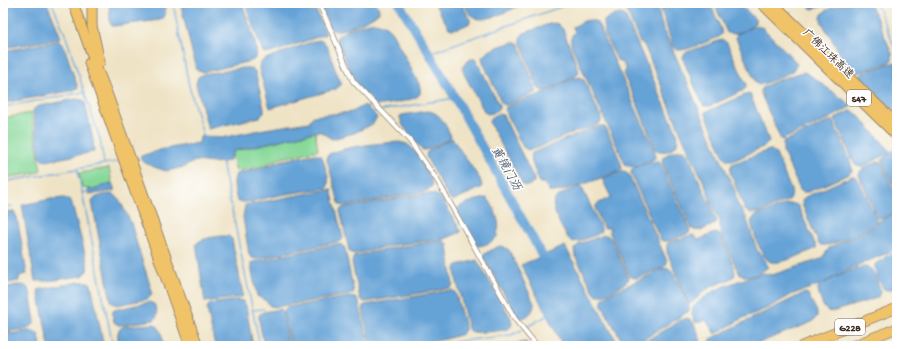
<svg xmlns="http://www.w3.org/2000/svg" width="900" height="349" viewBox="0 0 900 349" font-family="'Gochi Hand','LXGW WenKai TC',sans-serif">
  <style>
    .green { fill: #87d899; stroke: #61815c }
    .water { fill: #65a2d6; stroke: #50667a }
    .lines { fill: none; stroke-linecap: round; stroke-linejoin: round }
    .stream { stroke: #65a2d6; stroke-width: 1.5 }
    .river { stroke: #65a2d6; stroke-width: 9 }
    .street-casing { stroke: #958672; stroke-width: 6 }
    .highway-casing { stroke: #958672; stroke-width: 11 }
    .street { stroke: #fff; stroke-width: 4.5 }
    .highway { stroke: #f1c369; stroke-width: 9 }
    .labels { text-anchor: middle; stroke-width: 3; stroke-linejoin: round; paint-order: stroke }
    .shield { fill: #fff; stroke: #766a62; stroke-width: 1 }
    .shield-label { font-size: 10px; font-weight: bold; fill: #3b2a1e }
    .street-label { font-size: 11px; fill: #3b2a1e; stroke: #fff }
    .water-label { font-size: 12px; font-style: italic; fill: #4c5a68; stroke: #fff }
  </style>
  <rect width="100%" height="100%" fill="#fff"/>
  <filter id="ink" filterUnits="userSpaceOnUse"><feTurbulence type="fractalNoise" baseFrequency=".025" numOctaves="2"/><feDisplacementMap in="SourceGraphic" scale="8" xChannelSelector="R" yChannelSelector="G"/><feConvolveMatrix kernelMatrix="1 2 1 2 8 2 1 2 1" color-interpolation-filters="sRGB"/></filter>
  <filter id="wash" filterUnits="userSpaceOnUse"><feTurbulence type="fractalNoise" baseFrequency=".012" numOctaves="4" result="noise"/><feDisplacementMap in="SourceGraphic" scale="16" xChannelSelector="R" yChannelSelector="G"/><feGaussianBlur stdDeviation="0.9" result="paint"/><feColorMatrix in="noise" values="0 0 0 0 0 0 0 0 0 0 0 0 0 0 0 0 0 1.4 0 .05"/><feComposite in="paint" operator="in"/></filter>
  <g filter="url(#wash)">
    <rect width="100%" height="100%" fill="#efe3c5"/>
    <!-- green -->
    <path class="green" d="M31,113l10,57 -2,2 -27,5h-9v-59z
      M315,132l3,18 -40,9 -14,7 -28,5 -4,-15 2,-5z
      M109,168l3,15 -7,2 -11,5 -12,-2 -3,-15z"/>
    <!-- water -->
    <path class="water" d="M3,3h44l14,34 -2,2 -56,9z
      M109,3h55c1,7 4,14 -4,17l-46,6h-2l-2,-3z
      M182,3h60c3,11 18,45 14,54 -2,3 -3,3 -5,4l-47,11 -6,-1 -2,-2 -15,-63z
      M245,3h68l13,31 -55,19h-7l-2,-3z
      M319,3h57l3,6v3c-7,7 -29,16 -38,18 -3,1 -6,1 -10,0z
      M434,3h27l9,16v4c-6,3 -15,8 -21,5z
      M464,3h61c-12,5 -42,23 -53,13 -4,-3 -6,-9 -8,-13z
      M629,3h7l2,4 2,-1h6l4,-3h7l4,20 74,168 2,12 9,14 11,33 8,10 3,7c-7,6 -20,14 -29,6l-19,-42v-10l-9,-17 -4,-15 -23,-49 -40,-95 -4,-2 -16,-38z
      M660,3h50l11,26 1,5 -3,3c-9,3 -32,14 -40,13 -4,0 -4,-1 -6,-3l-12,-38z
      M714,3h25l16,16v4c-7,7 -19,13 -28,10z
      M805,3h27l-19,6 -3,-1z
      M844,3h26l22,50c1,5 1,7 -4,10l-27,9c-5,1 -8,0 -12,-3l-28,-48c-2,-12 15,-14 23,-18z
      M620,14l4,1 2,3 51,115c1,3 1,7 0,10 -2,8 -16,11 -22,6l-18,-46 -14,-29 3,-4 -3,-6 -5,-3c-4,-8 -20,-34 -13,-41 3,-3 10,-5 15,-6z
      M590,20c5,1 7,2 9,6l56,126 1,5 -2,2 -19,8 -7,-1 -3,-2 -53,-117c-2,-7 -2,-10 3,-15l-2,-5 11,-6z
      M373,22c9,1 13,3 19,10l27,52c1,4 3,9 -1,12 -4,4 -35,10 -42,9 -2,0 -3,-1 -5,-2 -14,-10 -28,-49 -35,-65 6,-8 27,-14 37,-16z
      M554,23l4,1 5,5 15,39 1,5 -3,3 -29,14 -5,1 -4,-3 -16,-42c-2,-5 -3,-9 2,-13l25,-9z
      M757,25l5,2 35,36c-1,3 -2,6 -5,8 -6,4 -27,13 -33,14l-3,-2 -20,-45 1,-4 17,-8z
      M319,40l4,1 4,5 8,23 7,15 -6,5 -66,19 -11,-39c0,-5 2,-7 6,-10l49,-18z
      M722,40l3,1 2,2 19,41v4l-2,2 -34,16h-5l-2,-1 -19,-43c-2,-5 -1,-7 3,-10l31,-11z
      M58,41l5,2 15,45 -8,3 -67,12v-52z
      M514,42h2l3,2 18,48 -31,13h-2l-3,-3 -18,-40 -1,-5c8,-9 21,-12 32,-15z
      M471,59h5l23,46v4l-6,4 -6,1 -3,-3 -20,-37c-3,-8 1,-11 7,-15z
      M895,62l2,5v53l-34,-38 -3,-6 3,-3z
      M242,68c5,0 9,-1 13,3l9,37v5l-4,4 -52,12 -12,-45 2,-7 6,-3z
      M804,72l6,3 42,31 -25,14 -46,20 -20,-46v-5c7,-6 33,-15 43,-17z
      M580,77l4,3 17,38v4l-8,5 -21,6 -35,15 -9,2 -5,-3 -17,-33 -1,-3 1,-4c13,-7 28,-10 42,-16 11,-5 21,-12 32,-14z
      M750,94l18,44 1,4 -4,4 -30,14h-8l-3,-3 -19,-45 40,-17z
      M76,99l7,1 2,2 8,38 1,12 -48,9 -5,-2 -1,-3 -7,-44c0,-4 2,-4 6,-6z
      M365,105l12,12 -4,7 -19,9 -22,6 -13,-8 -85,20 -5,10 -16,2 -18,-2 -11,6 -18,4 -15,-5 -9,-5 -1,-5 22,-7 36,-6 1,-6 5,-1 16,2 44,-9 44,-7 4,-6 39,-4z
      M427,111c13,0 19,15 24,25l-2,3 -20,10 -5,1 -3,-1 -18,-23 -3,-8v-2l2,-1z
      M850,111h3l6,5 32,36 -29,15h-2l-5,-2 -20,-45 2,-3z
      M498,114l5,1 1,2 30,62v3l-6,4 -5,-1 -2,-4 -32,-59 1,-4z
      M832,120c4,9 20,41 20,49 0,3 -1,3 -3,5l-41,18h-6l-2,-2 -17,-38v-10z
      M599,126c4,0 6,0 8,4l14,33 1,6c-11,6 -62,25 -72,23l-6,-9h-4c-3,-9 -11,-21 -8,-30l31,-13z
      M452,138l28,41 2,6 -1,3 -29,13 -5,-6 -20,-36 -1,-4 1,-3z
      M400,142l7,2 4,3 5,6 15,26 1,7 -5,5 -82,15 -5,-1 -1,-2 -12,-43v-4l2,-2c17,-8 51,-11 71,-12z
      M897,148v46l-15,-33c3,-5 10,-9 15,-13z
      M680,150c4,0 6,1 8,5l28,64 1,2 -2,3c-7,3 -16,9 -23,5l-30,-66c-1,-9 11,-11 18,-13z
      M769,150h3l4,4 15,36c1,4 1,7 -2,10l-30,13h-9l-5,-3 -15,-38 1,-6 1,-2z
      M315,154l6,2 2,3c2,9 8,21 4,29l-47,7 -32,7h-10l-1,-1c-2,-8 -5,-21 -1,-27l29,-7 15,-6z
      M656,161h2l3,4 29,64 -1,4 -2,1 -18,7h-7l-2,-2 -29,-65c0,-1 0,-3 1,-4 3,-4 19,-8 24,-9z
      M878,162h3l16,37v12l-15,7h-4l-19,-43c1,-8 12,-10 19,-13z
      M619,172h6l4,3 38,86 -1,4 -2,2 -27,11c-3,0 -5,0 -8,-3l-20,-44 1,-3h-6l-1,-1 -8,-19 2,-4 14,-7 -9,-18z
      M853,176l3,1 2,2 18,38v5l-2,3c-10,5 -46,25 -55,19l-16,-37 -1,-6 3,-4 45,-20z
      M112,183l2,4v4c-8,1 -17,3 -25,3l-1,-5c9,2 15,-4 24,-6z
      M581,186l19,39c2,4 1,7 -2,9l-18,7 -8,1c-6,-4 -22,-34 -18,-41 3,-7 20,-12 27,-15z
      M331,189l12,49 -2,3 -79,17c-6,1 -9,2 -13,-3l-6,-38 2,-12z
      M111,194l4,1 4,4 12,24 6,21 15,47 -1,5 -3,3 -31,6 -5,-2 -1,-2 -19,-99 2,-4 9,-3z
      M421,194c8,-1 17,-1 22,6l18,32 -16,7 -51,6 -39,9 -4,-1 -2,-3 -9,-39 2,-3z
      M64,198l7,2 16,61c1,7 1,12 -5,15l-34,5h-13l-13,-76 29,-6z
      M487,198c6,5 14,25 11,33l-1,1 1,3c-4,7 -14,11 -21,11l-19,-31c0,-3 -1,-5 0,-7 3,-4 24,-10 29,-10z
      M787,204c4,0 8,-1 11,2l19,42c-10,4 -40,19 -48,13 -6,-4 -9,-13 -12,-19 -2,-7 -5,-14 -6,-21l4,-5z
      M8,211l6,1 3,5 10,57 -5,1 -3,2v4l-16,3v-71z
      M897,212v37l-41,17 -33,17c10,-3 37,-20 46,-15 5,2 7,11 9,16 3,5 3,9 -1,14l-42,13c-3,1 -7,1 -9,-1 -4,-4 -8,-17 -8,-22l3,-4 -7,3 -21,7 -25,14 -25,10 -28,16 -9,-14 -10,3 -4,-8 1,-8c19,-20 46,-26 71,-34l8,2 49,-16 9,-12 20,-8 25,-13 4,-5z
      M716,233l3,1 3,4 12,29 1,8c-6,7 -18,8 -26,13 -7,4 -12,11 -18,16l-3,-1 -21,-51v-7l1,-2 23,-8 4,1 3,4 14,-6z
      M604,235c4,0 5,1 7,4l18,40c-4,6 -22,16 -29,16 -4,0 -4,0 -6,-3l-19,-36 -1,-7 5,-5z
      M222,236h7l3,3 11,55 -1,3 -37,5 -9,-58c5,-6 18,-7 26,-8z
      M440,241c4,0 6,0 8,4l5,40 -2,3 -85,14 -4,-1 -2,-2 -8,-36 1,-5 2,-2 37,-8z
      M337,244l6,1 2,4 9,43 -1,2 -77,13 -6,-1 -4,-5 -9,-5 -6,-29v-4l2,-1z
      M502,246l4,2 3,2 25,53c1,8 -8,17 -16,15l-35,-60v-3l1,-1 13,-7z
      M565,246l54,100h-56l-42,-81z
      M897,252v36c-4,2 -9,3 -13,1 -3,-3 -11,-21 -9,-24 1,-3 6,-4 8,-5l2,-3z
      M477,260l34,58 1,7c-2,3 -2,3 -5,4 -6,2 -32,5 -37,2 -1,0 -1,-1 -2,-2l-12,-51 -1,-10 2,-3z
      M668,268l4,3 16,32 1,3v5l-45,28 -13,4 -5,-1 -5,-3 -19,-33c-1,-6 0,-8 5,-11l55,-26z
      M78,282h11l2,2 13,62h-55l-11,-56z
      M17,285c7,0 10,0 13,7l5,29c-1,3 -1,4 -4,5 -5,4 -21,5 -28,6v-44z
      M452,290l3,2 1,3 9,32v3l-3,4 -16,5 -39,7h-36l-8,-36v-4l2,-1z
      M805,293l3,1 9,18v5l-5,5 -61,24h-41l-1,-5 2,-2c30,-16 61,-30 91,-45z
      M348,297l8,1 3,5 10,43h-78l-7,-32 1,-5 4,-2z
      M237,300l6,1 3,5 7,40h-38l-8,-37 1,-3 2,-2z
      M149,302l5,2c3,6 5,12 0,16l-33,5h-3l-4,-3 -2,-8 2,-4z
      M280,309l2,1 7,36h-25l-5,-26v-5l4,-3z
      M687,318c1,1 3,1 4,2 4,3 11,21 10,26h-61l4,-4 35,-21 5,-2z
      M154,324c8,3 8,15 10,22h-45c-1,-8 -4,-16 5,-20z
      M27,331c13,-1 12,4 14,15h-38v-11z
      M526,342l3,4h-37z"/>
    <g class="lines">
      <!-- stream -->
      <path class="stream" d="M52,3l13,31 35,105 4,24
        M173,3l16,83 15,52
        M539,3v1
        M876,3l21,50
        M429,53l143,-50
        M3,107l82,-15
        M372,112l83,-14
        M135,159l8,-1
        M222,162l38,184
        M77,169l2,10
        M3,182l118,-21
        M80,182l33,164
        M82,193l8,-1
        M3,207l9,-1
        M253,310l11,-1
        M525,328l23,-13
        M463,341v5
        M432,346l22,-4 57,-7 11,-5"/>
      <!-- river -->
      <path class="river" d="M399,3l30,50 26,45 93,168"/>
    </g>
  </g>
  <g filter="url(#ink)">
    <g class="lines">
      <!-- street casing -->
      <g class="street-casing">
        <path id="street" d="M319,3l34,78 57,60 27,39 78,139 22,27"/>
      </g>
      <!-- highway casing -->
      <g class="highway-casing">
        <path id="highway" d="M73,3l20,55 14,35 91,253
          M92,3v23l8,36
          M761,3l136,133
          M773,3l124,121
          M89,63l101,283
          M802,346l95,-38
          M852,346l45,-18"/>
      </g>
      <!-- street -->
      <use href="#street" class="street"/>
      <!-- highway -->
      <use href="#highway" class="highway"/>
    </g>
  </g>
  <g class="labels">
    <!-- shield labels -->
    <g class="shield">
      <rect x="847" y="90" width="24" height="16" rx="3"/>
      <rect x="835" y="319" width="30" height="16" rx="3"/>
    </g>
    <g class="shield-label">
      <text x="859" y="102">S47</text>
      <text x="850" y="331">G228</text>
    </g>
    <!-- street labels -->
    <g class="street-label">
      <text transform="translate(829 53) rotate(44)" y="4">广佛江珠高速</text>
    </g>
    <!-- water labels -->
    <g class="water-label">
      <text transform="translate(507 168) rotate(61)" y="4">黄镜门沥</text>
    </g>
  </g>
  <!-- margin -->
  <rect width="900" height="349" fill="none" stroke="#fff" stroke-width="16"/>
</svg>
